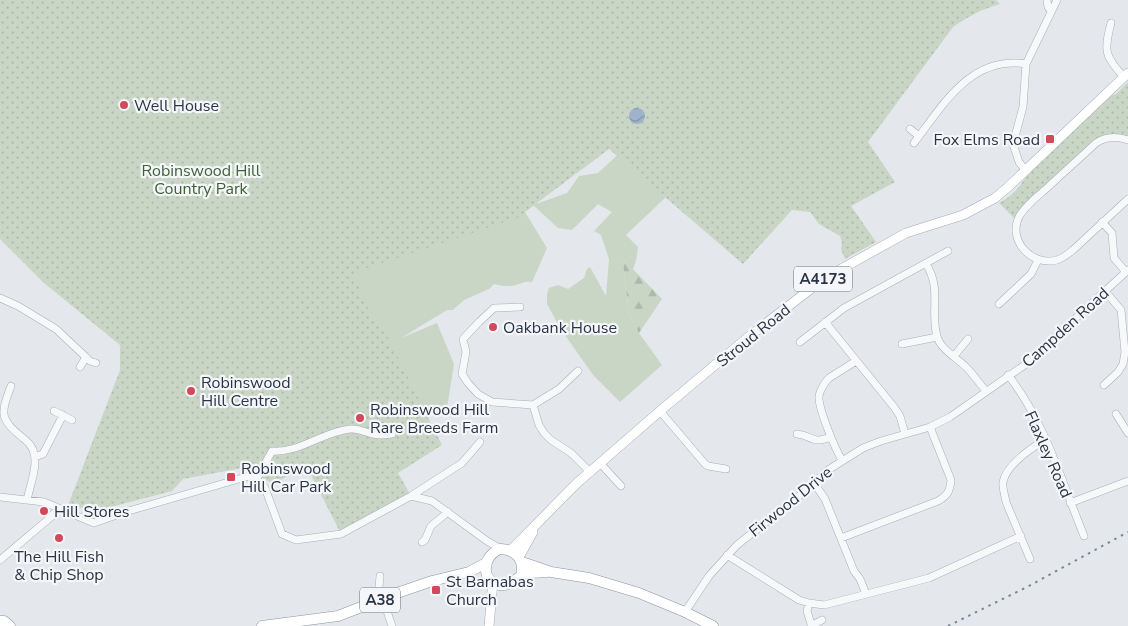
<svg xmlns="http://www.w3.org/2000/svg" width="1128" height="626" viewBox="0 0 1128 626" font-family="'Nunito Sans',sans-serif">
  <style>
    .grass { fill: #c9d6c5 }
    .forest { fill: url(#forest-firs) }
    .park { fill: url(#park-dots) }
    .water { fill: url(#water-waves) }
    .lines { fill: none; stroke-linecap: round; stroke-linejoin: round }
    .minor-casing { stroke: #a9aeb7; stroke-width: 8 }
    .major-casing { stroke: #a3abb8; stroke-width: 10 }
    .highway-casing { stroke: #8b94a3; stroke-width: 11 }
    .minor { stroke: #f7f8fa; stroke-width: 7 }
    .major { stroke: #fff; stroke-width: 9 }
    .highway { stroke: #fff; stroke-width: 10 }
    .rail { stroke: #7d8696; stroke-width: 2; stroke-dasharray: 2.5 5; stroke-linecap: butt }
    .poi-dot { fill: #d1495b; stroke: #f4f6f9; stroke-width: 2 }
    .labels { text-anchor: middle; stroke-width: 4.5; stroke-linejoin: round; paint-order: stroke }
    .shield { fill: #f4f6f9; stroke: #676e7b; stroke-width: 1 }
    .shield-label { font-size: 15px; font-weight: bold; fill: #2b3445 }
    .poi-label { font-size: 16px; fill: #2b3445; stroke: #f4f6f9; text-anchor: start }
    .park-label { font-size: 16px; fill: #3f6138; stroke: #f4f6f9 }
    .street-label { font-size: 16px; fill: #2b3445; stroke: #f4f6f9 }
  </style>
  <defs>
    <pattern id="forest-firs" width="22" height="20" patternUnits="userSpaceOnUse" patternTransform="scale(1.25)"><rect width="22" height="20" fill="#c9d6c5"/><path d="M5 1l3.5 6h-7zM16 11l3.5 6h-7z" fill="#adb8ab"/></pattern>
    <pattern id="park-dots" width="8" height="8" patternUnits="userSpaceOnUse" patternTransform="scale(1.25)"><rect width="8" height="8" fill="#c9d6c5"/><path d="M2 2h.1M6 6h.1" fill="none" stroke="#adb8ab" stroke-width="1.8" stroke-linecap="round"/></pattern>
    <pattern id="water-waves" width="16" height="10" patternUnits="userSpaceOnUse" patternTransform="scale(1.25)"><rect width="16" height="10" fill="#9fb4cc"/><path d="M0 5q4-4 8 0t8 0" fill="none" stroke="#8293a7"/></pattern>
  </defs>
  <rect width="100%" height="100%" fill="#e4e7ec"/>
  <!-- grass -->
  <path class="grass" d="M624,149l33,7 8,42 -39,37 12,12 -2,14 -4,-5 -9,7 6,52 10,18 23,32 -42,37 -27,-27 -33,-47 -13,-24v-10l2,-6 9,-3 10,4 16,-11 3,-9 3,-2 16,29 3,-37 -8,-24 -7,-4 18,-19 -14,-8 -26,26 -14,-2 -25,-23 34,-12 12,-17 19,-3z
    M517,199l30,49 -15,34c-7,-1 -9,1 -16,3 -7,2 -15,1 -22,-1l-5,5 -25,11 -11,10h-6l-46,28 36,-15 17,41 -7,44h-50l-50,-137z"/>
  <!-- forest -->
  <path class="forest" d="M632,256l4,5 -3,8 29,30 -23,34 -10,-18 -6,-52z"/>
  <!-- park -->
  <path class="park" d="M0,0h996l4,4c-18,5 -31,12 -47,23l-85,115 27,40 -44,24 25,36 -31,17 -4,-10 1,-7 -2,-6 -21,-12 -9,-12 -18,-2 -49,54 -134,-115 -92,69 -162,54 8,29 20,27 59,117 -44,28 13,23 -70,38 -35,-69 -32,19 -32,-16 -59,11 -11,12 -65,17h-40l53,-138v-25l-76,-62 -44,-44z
    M1128,82v58l-26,-1 -75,68 -10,14 -18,-18c12,-6 19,-14 26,-25l85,-82 6,-2z"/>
  <!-- water -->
  <path class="water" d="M629 116a8 8 0 1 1 16 0a8 8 0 1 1-16 0Z"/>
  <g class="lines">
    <!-- minor casing -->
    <g class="minor-casing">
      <path id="minor" d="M1047,0l1,7 3,4
        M1111,23c-7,27 -7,33 13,54
        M910,129l9,7
        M1128,140c-12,-4 -22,-4 -32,3 -16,15 -33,30 -49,45 -9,8 -20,16 -27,27 -14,24 11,52 37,45 6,-2 11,-6 16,-10l55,-51
        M914,143c29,-38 57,-88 112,-79
        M1026,171l-7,-9 -6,-18 10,-37 3,-43 31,-64
        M1102,222l10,11 2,25 12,14
        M926,264c16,24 4,48 11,72 3,13 20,22 29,31 7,7 13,16 20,24
        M0,298l18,8 38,23 34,32 6,2
        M999,304l32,-30 7,-14
        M520,307l-26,1 -15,14 -16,17 3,13 -4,22 6,9 10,11 14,8 41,3 6,20 5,8 7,7 20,13 19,19
        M825,322l69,85 6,9 5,18
        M800,342l44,-34 104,-57
        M902,344l35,-7
        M954,356l14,-17
        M80,367l6,-10
        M1008,375c37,47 54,107 76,161
        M1104,385l14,-13 5,-8 2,-12 -4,-42 -16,-19
        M11,386c-11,29 -11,33 12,52 4,3 8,7 10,12 6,14 -3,35 -6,50
        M533,405l26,-16 19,-18
        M54,411l18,9
        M660,411l45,53 3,2 18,3
        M1116,414l12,19
        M797,434c15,1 15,11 33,3
        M35,457l8,-3 20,-39
        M842,460c-7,-11 -24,-52 -23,-64 1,-6 6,-14 10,-18l27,-17
        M600,463l21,23
        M256,480l16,-29c28,2 50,-19 78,-22 8,-1 15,3 22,5 7,2 13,1 20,0
        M814,483l11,16 29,72 6,8 6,15
        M411,496l51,-33 18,-21
        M0,497l44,5 50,21 31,-11 124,-36 11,6 5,6 17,46 14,6 45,-6 70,-38 21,5 55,40 14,8
        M1070,503l58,-22
        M841,538l97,-37c10,-6 12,-10 13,-21l-21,-53
        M422,542l3,-2 6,-14 17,-14
        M727,555l72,45 10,3 15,2 105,-27 92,-42
        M1030,559l-24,-57c-1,-7 -4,-14 -3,-20 3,-17 30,-35 43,-43
        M0,560l51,-43 7,-9
        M380,576l-1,11 13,39
        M809,603l-2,8 4,13
        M685,612l24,-36 28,-31 61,-48 30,-27 35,-22 18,-7 49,-14 20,-10 76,-53 102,-94
        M811,626l11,-6"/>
    </g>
    <!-- major casing -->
    <g class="major-casing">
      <path id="major" d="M510,551l66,-67 84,-73 92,-77 73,-56 81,-45 57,-18 32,-17 12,-10 121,-115
        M519,557l14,-25
        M489,626l4,-44"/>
    </g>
    <!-- highway casing -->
    <g class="highway-casing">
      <path id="highway" d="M522,562l29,10 38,6 50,15 46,19 28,14
        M521,576c4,-15 -4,-26 -20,-27 -19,5 -21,33 -1,36 10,2 15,-7 24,-10 7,-3 16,-2 23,-3
        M0,621h4l6,5
        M262,626l76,-10 62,-24 32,-11 37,-9 17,-9"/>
    </g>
    <!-- minor -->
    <use href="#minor" class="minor"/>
    <!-- major -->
    <use href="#major" class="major"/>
    <!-- highway -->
    <use href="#highway" class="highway"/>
    <!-- rail -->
    <path class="rail" d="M948,626l79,-39 101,-55"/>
  </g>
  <!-- markers -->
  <g class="poi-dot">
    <circle cx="124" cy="105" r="5"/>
    <rect x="1045" y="134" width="10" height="10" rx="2.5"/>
    <circle cx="493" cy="327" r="5"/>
    <circle cx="191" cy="391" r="5"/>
    <circle cx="360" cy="418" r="5"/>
    <rect x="226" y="472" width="10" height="10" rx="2.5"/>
    <circle cx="44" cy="511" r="5"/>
    <circle cx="59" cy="538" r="5"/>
    <rect x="431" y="585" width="10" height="10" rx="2.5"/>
  </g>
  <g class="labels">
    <!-- shield labels -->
    <g class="shield">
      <rect x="794" y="266.5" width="58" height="25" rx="4"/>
      <rect x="360" y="587.5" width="40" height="25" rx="4"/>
    </g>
    <g class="shield-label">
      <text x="823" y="284">A4173</text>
      <text x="380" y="605">A38</text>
    </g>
    <!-- poi labels -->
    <g class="poi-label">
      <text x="134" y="111">Well House</text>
      <text x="1040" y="145" text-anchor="end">Fox Elms Road</text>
      <text x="503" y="333">Oakbank House</text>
      <text x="201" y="388">Robinswood<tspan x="201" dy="18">Hill Centre</tspan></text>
      <text x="370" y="415">Robinswood Hill<tspan x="370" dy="18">Rare Breeds Farm</tspan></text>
      <text x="241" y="474">Robinswood<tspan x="241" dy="18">Hill Car Park</tspan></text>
      <text x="54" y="517">Hill Stores</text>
      <text x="59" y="562" text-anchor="middle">The Hill Fish<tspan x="59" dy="18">&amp; Chip Shop</tspan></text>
      <text x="446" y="587">St Barnabas<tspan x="446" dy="18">Church</tspan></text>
    </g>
    <!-- park labels -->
    <g class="park-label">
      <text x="201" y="176">Robinswood Hill<tspan x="201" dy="18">Country Park</tspan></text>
    </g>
    <!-- street labels -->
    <g class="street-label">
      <text transform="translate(1065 327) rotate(-42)" y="6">Campden Road</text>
      <text transform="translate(753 335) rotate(-39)" y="6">Stroud Road</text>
      <text transform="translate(1049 454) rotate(66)" y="6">Flaxley Road</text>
      <text transform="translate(790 501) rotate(-39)" y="6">Firwood Drive</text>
    </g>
  </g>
</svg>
